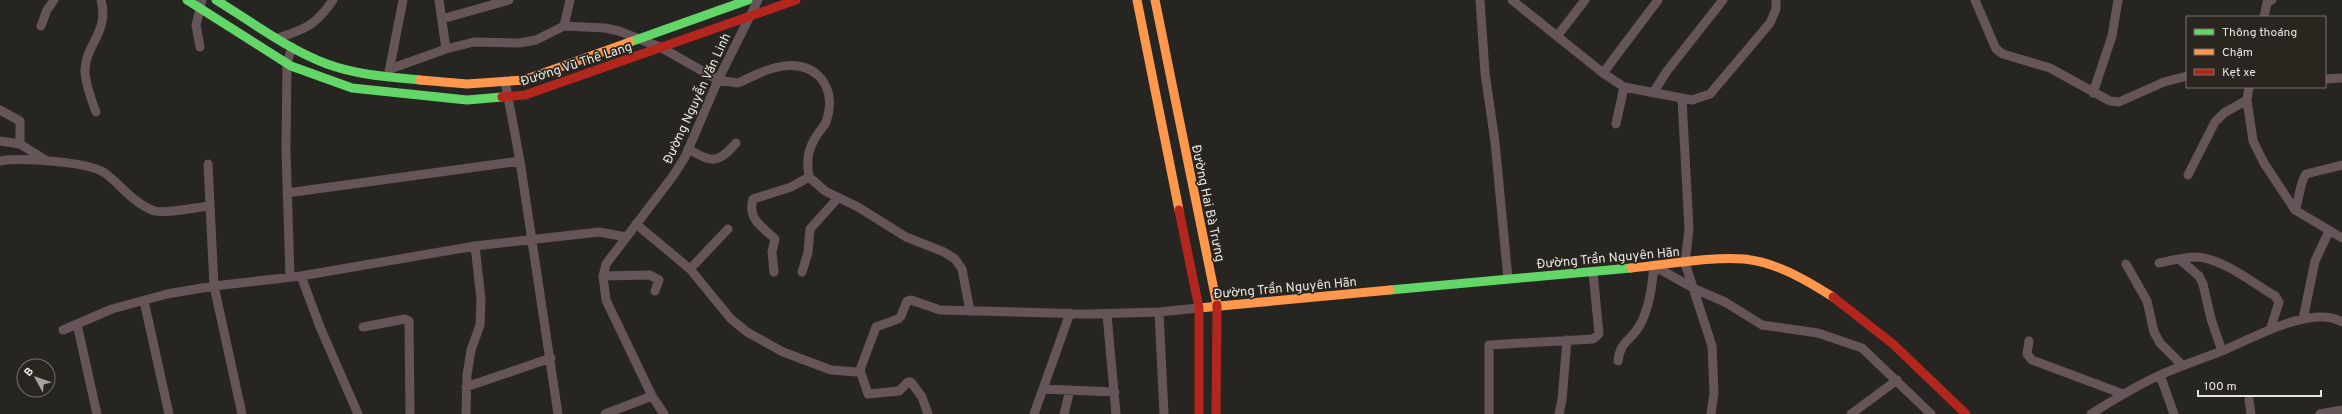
<svg xmlns="http://www.w3.org/2000/svg" width="2342" height="414" viewBox="0 0 2342 414" font-family="Overpass,sans-serif">
  <style>
    .lines { fill: none; stroke-linecap: round; stroke-linejoin: round }
    .street { stroke: #665558; stroke-width: 9 }
    .fast { stroke: #63d668; stroke-width: 9 }
    .slow { stroke: #ff974d; stroke-width: 9 }
    .jam { stroke: #b3261e; stroke-width: 9 }
    .labels { text-anchor: middle; stroke-width: 3.5; stroke-linejoin: round; paint-order: stroke }
    .street-label { font-size: 13px; fill: #e9e6e2; stroke: #2a261f }
  </style>
  <rect width="100%" height="100%" fill="#272522"/>
  <g class="lines">
    <!-- street -->
    <path class="street" d="M439,0l7,49 28,-7 45,1 17,-3 28,-14 41,2 14,3 43,17 56,32 20,3c11,-5 24,-12 36,-15 37,-11 64,15 53,51 -1,5 -5,9 -8,13 -11,16 -13,26 -10,45l16,14 33,16 48,30 38,15 11,7 7,10 8,42
      M1480,0l5,73 10,69 13,137
      M1512,0l91,73 21,14 68,13 18,-6 60,-71 6,-14v-9
      M1975,0l21,49 7,5 47,14 60,33 9,1 45,-20 23,-6
      M2264,17l3,-14 5,-3
      M442,19l67,-19
      M41,26l6,-16 7,-10
      M564,26l6,-26
      M1558,35l27,-35
      M278,38c28,-9 38,-13 55,-38
      M200,47l-4,-22 6,-25
      M390,69l56,-20
      M1603,73l55,-73
      M388,77l15,-77
      M2325,79l17,-1
      M505,81l15,80 38,253
      M1653,93l14,-22 56,-71
      M2093,93l19,-57 6,-36
      M1682,99l7,130 -4,34 27,83 2,47 -3,21
      M2247,100l2,-13
      M0,110l20,11v23
      M96,112c-5,-13 -10,-27 -11,-40 -1,-26 25,-40 16,-72
      M1616,124l8,-37
      M0,141l20,3 27,17
      M688,149c24,13 29,16 48,-6
      M0,161c20,-4 89,1 105,12 16,12 30,32 50,38 12,3 42,-4 55,-5
      M208,164l6,122 28,128
      M2188,175l27,-53 9,-9 23,-13 6,41 11,22 31,47 47,28
      M287,193l233,-32
      M2295,210c5,-12 4,-26 11,-36l36,-9
      M636,224l54,45 41,50 16,13 36,20 48,18 26,2 3,-2 16,-43 22,-8 3,-3 6,-15 4,-1 29,10 149,4 70,-2 40,-4
      M475,246l124,-14 27,5
      M2179,259l20,17 4,8 8,35 11,32
      M2159,263c11,-2 24,-6 36,-6 26,0 59,27 80,39l4,6 -8,25
      M2126,264l21,37 7,31 6,11 23,23
      M690,269l38,-40
      M774,272l-2,-20 3,-13c-12,-12 -28,-19 -22,-40l38,-12 18,-10
      M802,272l6,-19 2,-24 28,-31
      M301,276l19,51 38,87
      M603,276l47,-1 9,5 -4,11
      M290,277l-4,-127 1,-87 5,-16
      M144,301l25,113
      M1159,312l5,102
      M1107,315l9,99
      M2303,319l12,-58 14,-30
      M77,324l20,90
      M363,327l42,-8 4,2 1,93
      M63,330l49,-21 55,-15 47,-8 87,-10 174,-30 6,53 -1,26 -9,25 -4,25 -1,39
      M2029,341l-2,13 5,6 91,34
      M1618,361c2,-21 15,-21 23,-38 9,-18 11,-38 13,-57l41,23 30,13 37,23 56,8 44,15 69,66
      M860,370l8,24 31,-3 9,-9h3l11,15 6,17
      M2160,375l14,39
      M466,387l85,-29
      M1043,389l72,3
      M2249,400l2,14
      M605,414l47,-18
      M664,414l-12,-18 -46,-96 -3,-24 3,-12 67,-88 12,-19 33,-77 40,-80
      M1034,414l36,-101
      M1064,414l6,-24
      M1489,414v-69l104,-6 6,-5 -6,-62
      M1559,414l3,-14 5,-60
      M1851,414l46,-34
      M2091,414c22,-14 45,-28 69,-39 20,-9 41,-16 62,-24 29,-12 90,-47 120,-29
      M2320,414l22,-4"/>
    <!-- fast -->
    <path class="fast" d="M187,0l104,66 61,22 115,12 35,-3
      M216,0c36,22 71,49 111,64 30,11 62,13 93,16
      M630,42l118,-42
      M1390,290l241,-22"/>
    <!-- slow -->
    <path class="slow" d="M1137,0l42,210
      M1155,0l62,305
      M420,80l47,4 57,-4 106,-38
      M1631,268c34,-3 81,-12 113,-9 32,3 62,21 89,38
      M1199,308l191,-18"/>
    <!-- jam -->
    <path class="jam" d="M502,97l23,-2 271,-95
      M1179,210l20,98v106
      M1833,297l60,47 73,70
      M1216,414l1,-109"/>
  </g>
  <g class="labels">
    <!-- street labels -->
    <g class="street-label">
      <text transform="translate(576 63) rotate(-18)" y="5">Đường Vũ Thê Lang</text>
      <text transform="translate(696 98) rotate(-65)" y="5">Đường Nguyễn Văn Linh</text>
      <text transform="translate(1209 203) rotate(78)" y="5">Đường Hai Bà Trưng</text>
      <text transform="translate(1608 257) rotate(-5)" y="5">Đường Trần Nguyên Hãn</text>
      <text transform="translate(1285 287) rotate(-5)" y="5">Đường Trần Nguyên Hãn</text>
    </g>
  </g>
  <!-- legend -->
  <rect x="2186" y="16" width="140" height="72" fill="#2a261f" stroke="#76736d"/>
  <rect x="2194" y="29" width="20" height="6" fill="#63d668" stroke="#76736d"/>
  <text x="2222" y="36" font-size="12" fill="#e9e6e2">Thông thoáng</text>
  <rect x="2194" y="49" width="20" height="6" fill="#ff974d" stroke="#76736d"/>
  <text x="2222" y="56" font-size="12" fill="#e9e6e2">Chậm</text>
  <rect x="2194" y="69" width="20" height="6" fill="#b3261e" stroke="#76736d"/>
  <text x="2222" y="76" font-size="12" fill="#e9e6e2">Kẹt xe</text>
  <!-- north arrow -->
  <g transform="translate(36 378) rotate(310)"><circle r="19" fill="#2a261f" stroke="#76736d"/>
  <path d="M0-3L7 15L0 10L-7 15Z" fill="#a5a29f"/>
  <text y="-6" font-size="11" font-weight="bold" text-anchor="middle" fill="#e9e6e2">B</text>
  </g>
  <!-- scale -->
  <path d="M2198 390v6h123v-6" fill="none" stroke="#e9e6e2" stroke-width="2"/>
  <text x="2204" y="390" font-size="12" fill="#e9e6e2" stroke="#2a261f" stroke-width="3" paint-order="stroke">100 m</text>
</svg>
